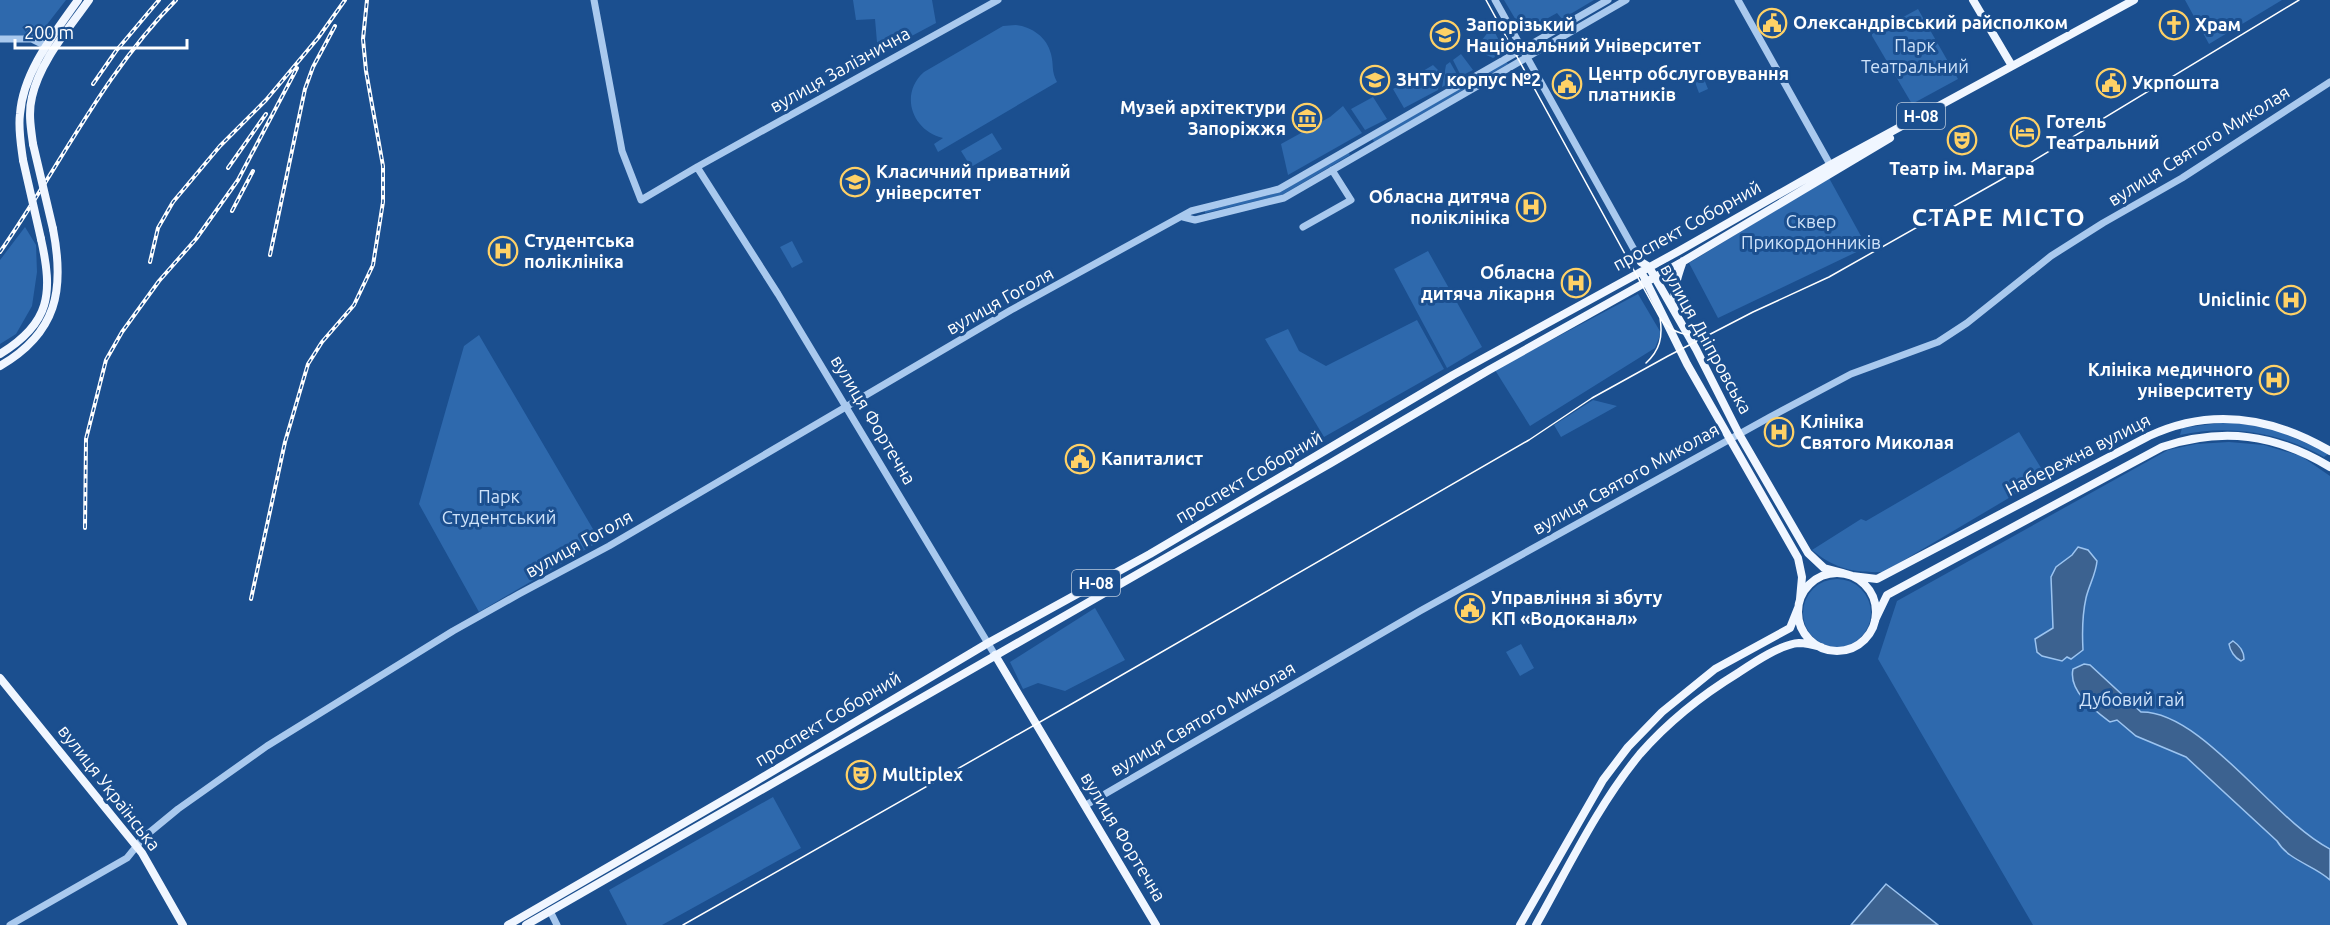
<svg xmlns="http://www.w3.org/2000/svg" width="2330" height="925" viewBox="0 0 2330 925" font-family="Ubuntu,sans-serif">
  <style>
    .green { fill: #2e69ad }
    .water { fill: #3c6290; stroke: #9cc4f0; stroke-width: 1.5 }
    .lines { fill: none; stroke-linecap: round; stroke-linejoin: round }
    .minor { stroke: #a9c9ee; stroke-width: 7 }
    .major { stroke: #f0f6ff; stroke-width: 8 }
    .tram { stroke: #fff; stroke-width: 1.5 }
    .rail-casing { stroke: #fff; stroke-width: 4 }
    .rail { stroke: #1b4f8f; stroke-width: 1.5; stroke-dasharray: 4.5; stroke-linecap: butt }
    .major-bridge { stroke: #f0f6ff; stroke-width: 8 }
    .labels { text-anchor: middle; stroke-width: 6; stroke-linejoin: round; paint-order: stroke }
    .shield { fill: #1b4f8f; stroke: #bbcadd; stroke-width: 1.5 }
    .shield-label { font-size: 16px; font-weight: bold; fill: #fff }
    .poi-label { font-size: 18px; font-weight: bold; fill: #fff; stroke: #1b4f8f; text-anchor: start }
    .park-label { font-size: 18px; fill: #cfe3fa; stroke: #1b4f8f }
    .street-label { font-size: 18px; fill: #fff; stroke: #1b4f8f }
    .district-label { font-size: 24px; font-weight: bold; letter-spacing: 1.5px; fill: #fff; stroke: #1b4f8f }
  </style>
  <rect width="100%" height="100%" fill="#1b4f8f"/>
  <!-- green -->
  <path class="green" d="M0,0h66l-28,36h-38z
    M853,0h79l4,23 -58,31 -3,-35 -19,1z
    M1504,0h90l-32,19 -5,-6 -34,19z
    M2185,0h97l-73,44z
    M1918,9l40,70 -46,25 -40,-68v-2z
    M1016,25c16,2 31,12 35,29 3,11 0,17 6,28l-119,70 -4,-8 9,-6c-31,-7 -44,-44 -19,-66l79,-46z
    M1492,27l13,25 -12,6 -22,-10 11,-8z
    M1461,54l12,16 -12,6 -8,-16z
    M1505,60l3,4 -134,78 -2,-4z
    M1450,62l9,16 -17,9 4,-22z
    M1433,65l8,8 -3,17 -34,18 -11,-19z
    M1700,69l8,20 -9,4 -7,-19z
    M1373,97l14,22 -22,11 -14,-21z
    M1343,106l19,27 -74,42 -7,-31 49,-27z
    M992,133l10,16 -31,18 -10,-16z
    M1348,152l2,3 -68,40 -77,18v-2l76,-19z
    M1829,178l38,69 -149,71 -29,-55z
    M25,227l11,18 1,27 -5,34 -16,28 -16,10v-84z
    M792,241l11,21 -11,6 -12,-21z
    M1428,251l54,96 -35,21 -53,-99z
    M1638,294l23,39 -6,15 -125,78 -35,-56z
    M1417,320l27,49 -120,68 -59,-98 23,-10 11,22 27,15z
    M479,335l121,206 -121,71 -60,-108 45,-158z
    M1593,400l24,6 -56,31 -7,-12z
    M2227,422l44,6 56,24v3l-3,2c-45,-25 -94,-33 -144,-22l2,-7z
    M2019,432l27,44 -162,96c-30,1 -49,-3 -72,-22l49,-31 5,2z
    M2229,442l35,3 37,11 29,20v449h-297l-155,-266 19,-58 271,-151 28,-6z
    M1803 613a34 34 0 1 1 68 0a34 34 0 1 1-68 0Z
    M1095,608l30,52 -60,31 -27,-8 -15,6 -13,-27z
    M1521,644l13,24 -14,8 -14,-24z
    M773,797l28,51 -139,77h-35l-18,-35z"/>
  <!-- water -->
  <path class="water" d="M2078,547l10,3 9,11c-1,13 -8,24 -11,37 -4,18 -4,34 -3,52l-12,9 -4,-2 -5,4 -20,-5 -5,-4 -2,-13 18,-11 -2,-51 5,-10 16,-12z
    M2233,641c6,4 11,10 11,18l-3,2c-6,-3 -11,-10 -12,-17z
    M2084,664l6,1 51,47c61,-1 132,108 189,137v31c-16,-15 -41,-19 -53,-39l-91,-84 -50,-21 -19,-16 -7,2c-16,-12 -42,-31 -37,-53z
    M1886,884l52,41h-87z"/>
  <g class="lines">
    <!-- minor -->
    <path class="minor" d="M594,0l28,151 19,49 56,-33 301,-167
      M1495,0l146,262
      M1738,0l94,168
      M0,39h32l14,7
      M697,167l81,127 217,361
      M1183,217l12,3 89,-22 342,-198
      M1303,227l48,-27 -19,-30
      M1086,805l334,-194 350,-194 81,-43 87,-32 29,-19 84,-67 52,-33 79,-45 148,-96
      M550,911l7,14
      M10,925l117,-67 17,-21 34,-28 89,-63 186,-115 66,-37 90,-48 402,-236 180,-99 88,-22 329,-189"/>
    <!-- major -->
    <path class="major" d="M1973,0l39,66
      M33,144c-2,-15 -5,-31 -1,-47 8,-36 36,-67 57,-97
      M23,160c-2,-15 -5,-31 -3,-46 3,-42 34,-80 58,-114
      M1641,262l8,5 47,82 43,85 69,119 16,15 19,5
      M1644,277l43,87 111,194 4,19 -2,22
      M1675,310c-3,-17 2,-32 8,-49
      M0,354c51,-31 53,-61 41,-115
      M0,366c57,-33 65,-76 53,-137
      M1798 612a39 39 0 1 1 78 0a39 39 0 1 1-78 0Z
      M1852,576l25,3 272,-143c62,-29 123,-19 181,15
      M1875,620l12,-25 275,-148c61,-20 113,-13 168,20
      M995,655l161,270
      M0,678l142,175 41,72
      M508,925l245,-142 235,-140 162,-89 303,-179 226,-124 151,-86 304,-165
      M526,925l805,-462 158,-93 193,-108 208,-124
      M1520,925l83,-145 25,-33 34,-35 53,-43 75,-41 8,-20
      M1536,925c32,-57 62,-120 104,-171 28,-32 62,-59 98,-81 15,-10 43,-29 61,-30 7,0 15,2 22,4"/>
    <!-- tram -->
    <path class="tram" d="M1486,0l174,318c11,16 29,19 48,17
      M1646,363c14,-13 17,-26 14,-45
      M683,925l392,-223 454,-262 63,-42 76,-42 85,-44 76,-35 191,-108 279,-169"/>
    <!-- rail casing -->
    <g class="rail-casing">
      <path id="rail" d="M93,84l23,-33 43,-51
        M228,168l38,-54
        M232,211l21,-40
        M0,252c59,-84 103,-178 176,-252
        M270,255l35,-166 8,-22 22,-41
        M150,262l8,-34 15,-26 47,-56 46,-46 52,-62 27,-38
        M85,528l1,-89 20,-79 16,-28 37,-51 37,-42 42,-59 59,-112
        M251,599l34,-157 23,-78 14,-22 32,-37 19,-40 10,-63v-36l-17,-95 -3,-32 4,-39"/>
    </g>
    <!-- rail -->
    <use href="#rail" class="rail"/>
    <!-- major-bridge -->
    <path class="major-bridge" d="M33,144l20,85
      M23,160l18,79"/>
  </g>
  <!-- icons -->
  <defs>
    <g id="civic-ring" transform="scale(1.5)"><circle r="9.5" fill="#1b4f8f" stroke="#ffd166" stroke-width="1.5"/><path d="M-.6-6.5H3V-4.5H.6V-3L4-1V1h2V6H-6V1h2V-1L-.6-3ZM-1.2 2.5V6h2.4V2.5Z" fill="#ffd166"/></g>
    <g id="church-ring" transform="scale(1.5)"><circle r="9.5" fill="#1b4f8f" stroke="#ffd166" stroke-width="1.5"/><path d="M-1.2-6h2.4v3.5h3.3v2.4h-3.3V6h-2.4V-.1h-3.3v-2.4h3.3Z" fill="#ffd166"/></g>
    <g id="university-ring" transform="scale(1.5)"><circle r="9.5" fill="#1b4f8f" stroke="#ffd166" stroke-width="1.5"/><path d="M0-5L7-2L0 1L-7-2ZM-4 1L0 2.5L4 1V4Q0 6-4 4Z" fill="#ffd166"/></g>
    <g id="museum-ring" transform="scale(1.5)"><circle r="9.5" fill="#1b4f8f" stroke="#ffd166" stroke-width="1.5"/><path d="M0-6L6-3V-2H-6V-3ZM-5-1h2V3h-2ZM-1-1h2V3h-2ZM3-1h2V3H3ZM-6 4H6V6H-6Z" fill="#ffd166"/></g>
    <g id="hotel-ring" transform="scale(1.5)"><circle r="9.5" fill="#1b4f8f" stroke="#ffd166" stroke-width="1.5"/><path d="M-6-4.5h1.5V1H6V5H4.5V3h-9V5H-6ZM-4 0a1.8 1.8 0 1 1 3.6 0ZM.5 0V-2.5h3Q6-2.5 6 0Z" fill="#ffd166"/></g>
    <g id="theatre-ring" transform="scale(1.5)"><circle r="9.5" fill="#1b4f8f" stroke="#ffd166" stroke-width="1.5"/><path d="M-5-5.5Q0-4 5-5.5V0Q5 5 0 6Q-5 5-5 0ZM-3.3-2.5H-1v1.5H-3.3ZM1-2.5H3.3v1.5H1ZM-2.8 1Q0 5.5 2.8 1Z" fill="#ffd166"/></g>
    <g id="hospital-ring" transform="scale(1.5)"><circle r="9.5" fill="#1b4f8f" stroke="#ffd166" stroke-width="1.5"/><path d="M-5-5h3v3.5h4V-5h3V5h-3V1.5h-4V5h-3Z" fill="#ffd166"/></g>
  </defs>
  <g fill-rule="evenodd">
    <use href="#civic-ring" x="1772" y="23"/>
    <use href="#church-ring" x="2174" y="25"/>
    <use href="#university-ring" x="1445" y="35"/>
    <use href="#university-ring" x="1375" y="80"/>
    <use href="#civic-ring" x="2111" y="83"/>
    <use href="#civic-ring" x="1567" y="84"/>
    <use href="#museum-ring" x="1307" y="118"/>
    <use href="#hotel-ring" x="2025" y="132"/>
    <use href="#theatre-ring" x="1962" y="140"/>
    <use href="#university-ring" x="855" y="182"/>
    <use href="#hospital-ring" x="1531" y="207"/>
    <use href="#hospital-ring" x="503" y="251"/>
    <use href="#hospital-ring" x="1576" y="283"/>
    <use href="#hospital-ring" x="2291" y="300"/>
    <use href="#hospital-ring" x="2274" y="380"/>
    <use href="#hospital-ring" x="1779" y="432"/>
    <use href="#civic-ring" x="1080" y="459"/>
    <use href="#civic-ring" x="1470" y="608"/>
    <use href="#theatre-ring" x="861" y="775"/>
  </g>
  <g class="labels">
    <!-- shield labels -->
    <g class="shield">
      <rect x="1897" y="103" width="48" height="26" rx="4.5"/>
      <rect x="1072" y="570" width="48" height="26" rx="4.5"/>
    </g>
    <g class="shield-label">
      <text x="1921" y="122">Н-08</text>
      <text x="1096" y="589">Н-08</text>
    </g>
    <!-- poi labels -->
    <g class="poi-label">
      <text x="1793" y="29">Олександрівський райсполком</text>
      <text x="1466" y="31">Запорізький<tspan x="1466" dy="21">Національний Університет</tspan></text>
      <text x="2195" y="31">Храм</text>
      <text x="1588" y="80">Центр обслуговування<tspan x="1588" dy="21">платників</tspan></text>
      <text x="1396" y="86">ЗНТУ корпус №2</text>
      <text x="2132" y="89">Укрпошта</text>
      <text x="1286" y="114" text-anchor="end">Музей архітектури<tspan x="1286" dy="21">Запоріжжя</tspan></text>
      <text x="2046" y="128">Готель<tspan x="2046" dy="21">Театральний</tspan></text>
      <text x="1962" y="175" text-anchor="middle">Театр ім. Магара</text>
      <text x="876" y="178">Класичний приватний<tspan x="876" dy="21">університет</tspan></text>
      <text x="1510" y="203" text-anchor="end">Обласна дитяча<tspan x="1510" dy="21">поліклініка</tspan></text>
      <text x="524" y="247">Студентська<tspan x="524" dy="21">поліклініка</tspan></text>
      <text x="1555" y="279" text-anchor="end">Обласна<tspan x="1555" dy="21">дитяча лікарня</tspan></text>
      <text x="2270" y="306" text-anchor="end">Uniclinic</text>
      <text x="2253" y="376" text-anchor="end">Клініка медичного<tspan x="2253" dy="21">університету</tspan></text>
      <text x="1800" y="428">Клініка<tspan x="1800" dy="21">Святого Миколая</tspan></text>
      <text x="1101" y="465">Капиталист</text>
      <text x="1491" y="604">Управлiння зi збуту<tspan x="1491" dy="21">КП «Водоканал»</tspan></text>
      <text x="882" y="781">Multiplex</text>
    </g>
    <!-- park labels -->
    <g class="park-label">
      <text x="1915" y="52">Парк<tspan x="1915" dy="21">Театральний</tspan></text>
      <text x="1811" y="228">Сквер<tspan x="1811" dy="21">Прикордонників</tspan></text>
      <text x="499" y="503">Парк<tspan x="499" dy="21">Студентський</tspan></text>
      <text x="2132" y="706">Дубовий гай</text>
    </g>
    <!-- street labels -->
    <g class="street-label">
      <text transform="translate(840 70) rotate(-29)" y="6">вулиця Залізнична</text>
      <text transform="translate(2199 146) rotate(-32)" y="6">вулиця Святого Миколая</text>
      <text transform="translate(1687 226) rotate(-29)" y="6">проспект Соборний</text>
      <text transform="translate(1000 301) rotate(-29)" y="6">вулиця Гоголя</text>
      <text transform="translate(1706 339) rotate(61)" y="6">вулиця Дніпровська</text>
      <text transform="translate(873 420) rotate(59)" y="6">вулиця Фортечна</text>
      <text transform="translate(2078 455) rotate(-27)" y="6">Набережна вулиця</text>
      <text transform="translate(1249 477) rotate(-30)" y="6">проспект Соборний</text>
      <text transform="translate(1626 479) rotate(-29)" y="6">вулиця Святого Миколая</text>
      <text transform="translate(579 544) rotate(-29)" y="6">вулиця Гоголя</text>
      <text transform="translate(828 719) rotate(-31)" y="6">проспект Соборний</text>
      <text transform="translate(1203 719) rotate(-30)" y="6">вулиця Святого Миколая</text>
      <text transform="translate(109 788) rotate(52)" y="6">вулиця Українська</text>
      <text transform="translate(1123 837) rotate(59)" y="6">вулиця Фортечна</text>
    </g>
    <!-- district labels -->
    <g class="district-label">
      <text x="1999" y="226">СТАРЕ МІСТО</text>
    </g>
  </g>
  <!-- scale -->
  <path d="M15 39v9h172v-9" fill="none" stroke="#ffffff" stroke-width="3"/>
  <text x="24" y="39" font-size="18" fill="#ffffff" stroke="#1b4f8f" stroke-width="4.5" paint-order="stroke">200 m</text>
</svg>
